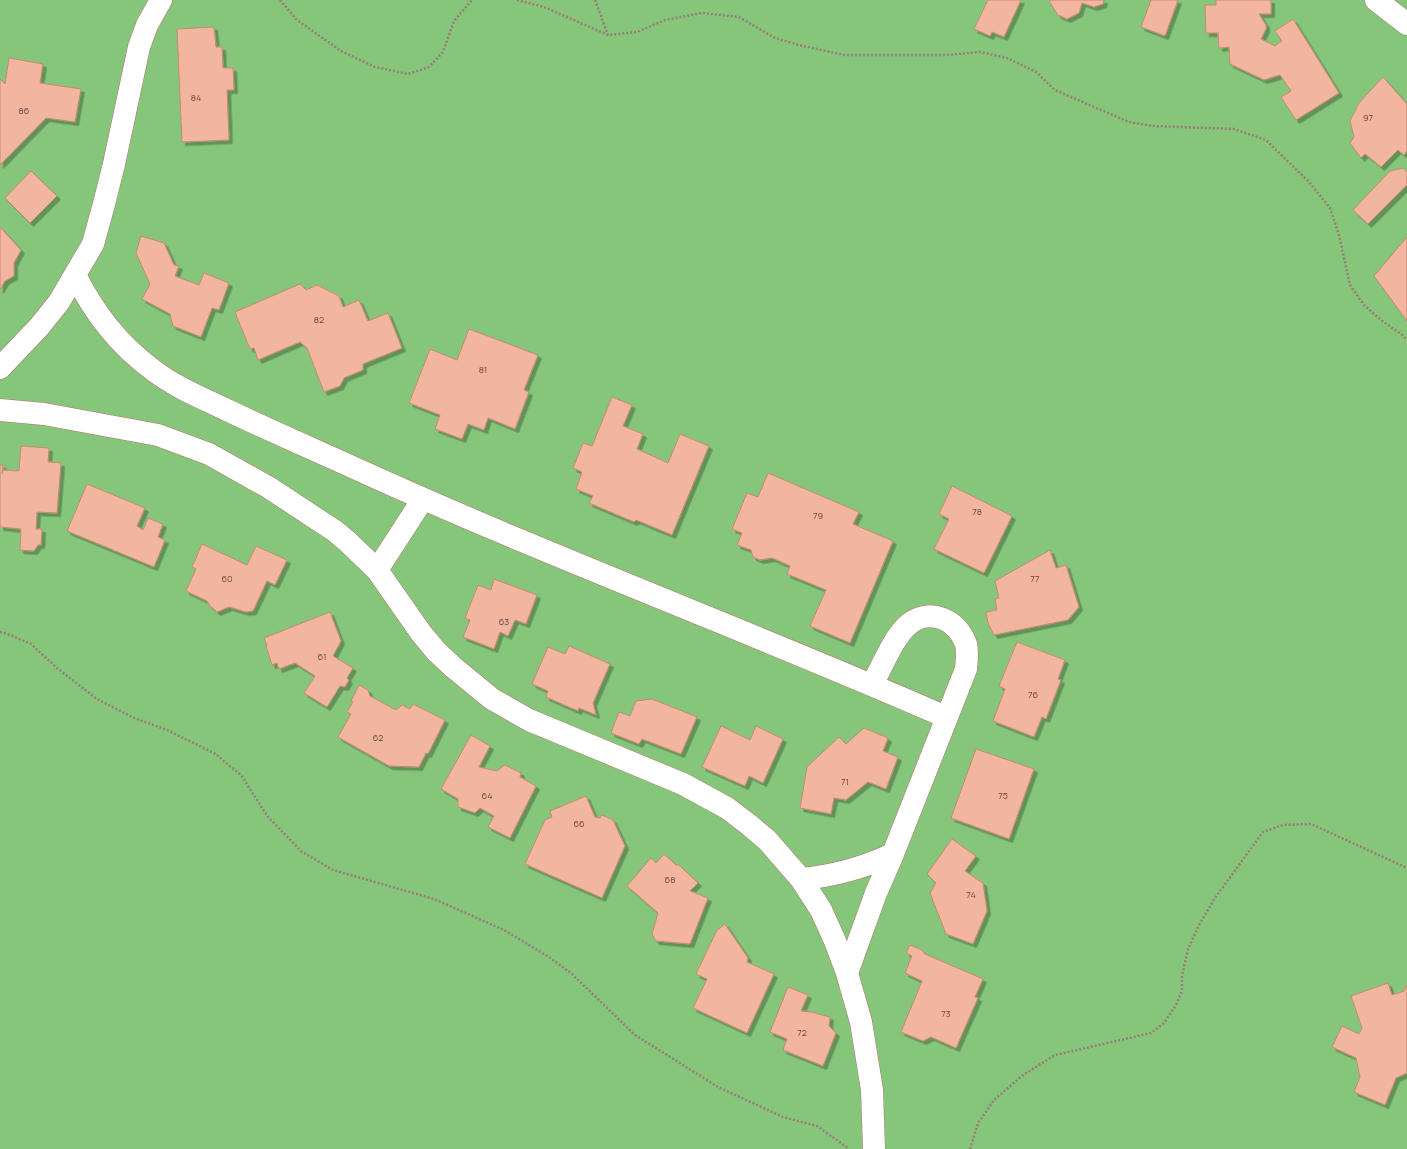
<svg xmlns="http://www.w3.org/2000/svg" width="1407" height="1149" viewBox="0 0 1407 1149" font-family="Manrope,sans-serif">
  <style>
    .green { fill: #86c67a }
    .building { fill: #f2b6a0; stroke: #c98871; filter: url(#shadow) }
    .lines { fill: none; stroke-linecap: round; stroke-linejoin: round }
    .street-casing { stroke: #b67270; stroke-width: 23 }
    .path { stroke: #997b7a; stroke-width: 2.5; stroke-dasharray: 2 2; stroke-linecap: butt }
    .street { stroke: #fff; stroke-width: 22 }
    .labels { text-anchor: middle; stroke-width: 3.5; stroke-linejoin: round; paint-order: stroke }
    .number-label { font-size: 9px; fill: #6a4640 }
  </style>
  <defs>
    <filter id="shadow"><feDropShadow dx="3.5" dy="3.5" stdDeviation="0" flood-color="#0004"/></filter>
  </defs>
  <rect width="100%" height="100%" fill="#fbdcda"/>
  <!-- green -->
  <path class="green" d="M0,0h1407v1149h-1407z"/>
  <!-- building -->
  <path class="building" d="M988,0h33l-17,37 -12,-5 -2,4 -16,-7z
    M1050,0h54l-1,4 -9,3 -12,-4 -3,10 -12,6 -9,-4 -9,-14z
    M1151,0h27l-13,36 -24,-9z
    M1216,0h55v14h-12l7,11v4l-5,10 14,7 7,-5 -7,-10 18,-12 46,74 -43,27 -15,-23 10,-6 -11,-16 -16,5 -34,-16 -1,-17 -10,1 -1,-15h-12l-1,-28h11z
    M214,27l2,20h6l1,21h10l1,22h-7l2,50 -47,2 -5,-113z
    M9,58l34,6 -3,19 41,6 -6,33 -29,-4 -46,47v-86l5,5z
    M1383,77l24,27v47l-3,4 -6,-5 -17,17 -16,-13 -4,4 -11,-15 4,-6 -4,-16 9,-18z
    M1403,168l4,4v13l-39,39 -15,-14 37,-39z
    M31,171l26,25 -27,27 -25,-25z
    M0,227l21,23 -7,13v13l-9,5 -5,9z
    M141,236l23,7 10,22 5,1 -4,10 24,9 5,-12 25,10 -10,27 -7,-2 -11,29 -28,-11 -3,-12 -28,-15 8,-15 -14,-31z
    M1407,237v84l-33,-45z
    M300,284l6,6 11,-5 22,11 4,11 16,-7 9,21 20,-8 14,35 -39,16v6l-19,8 -4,8 -16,6 -17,-44 -7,-6 -42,18 -4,-12 -4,1 -15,-37z
    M469,329l69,26 -14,35 5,2 -14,37 -27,-11 -4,12 -16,-6 -6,15 -27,-10 5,-14 -31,-12 21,-54 27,11z
    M612,397l20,8 -9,21 20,8 -6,15 31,14 12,-29 29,12 -37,89 -36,-15 -2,2 -45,-19 4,-7 -17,-7 6,-17 -9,-4 10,-25 9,3z
    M21,446l28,2 -1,14 13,1 -4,50 -20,-1 -1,17h6l-1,16h-3l-4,6 -14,-1 1,-21 -21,-2v-62h3l-1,9 1,-4 16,1z
    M768,473l91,39 -6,12 40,17 -43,102 -40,-17 16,-36 -39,-16 3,-8 -18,-8 -12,2 -7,-3 -2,-7 -14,-5 5,-12 -10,-4 15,-36 11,4z
    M87,484l58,24 -8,18 6,4 5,-12 15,6 -5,13 7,3 -11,27 -87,-36z
    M952,486l60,30 -28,57 -50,-24 15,-30 -10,-5z
    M202,544l45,21 9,-19 31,14 -12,25 -8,-4 -14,30 -7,1 -17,-5 -12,5 -7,-6 -3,-5 -21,-10 10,-22 -4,-2z
    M1050,550l6,18 10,-3 13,42 -11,13 -74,15 -6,-12 -2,-11 11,-2 -2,-11 4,-1 -4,-17z
    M494,579l43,16 -11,29 -11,-4 -7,16 -8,-4 -6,17 -31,-12 7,-17 -5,-2 13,-33 13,5z
    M330,612l11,29 -8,15 20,12 -6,10 2,2 -4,7 -5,-1 -13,21 -23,-14 11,-17 -20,-13 -16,6 -2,-6 -5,2 -6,-19h1l-3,-8z
    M1017,642l48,18 -7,19 3,1 -15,39 -4,-2 -8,20 -41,-16 12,-32 -6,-3z
    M569,646l41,18 -17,39 3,12 -17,-7 -1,3 -32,-14 2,-6 -16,-7 16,-37 17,7z
    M359,685l9,5 2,6 26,14 6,-5 8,4 3,-5 32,16 -17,34 -2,-1 -7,14 -30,-1 -51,-29 13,-23 -4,-2 6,-10 -2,-1z
    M652,699l45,18 -16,37 -39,-15 -3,5 -28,-11 8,-21 11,4 6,-15z
    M721,726l29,14 6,-14 27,13 -20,44 -14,-7 -4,10 -43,-19z
    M864,728l24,10 -5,13 15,6 -12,32 -18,-7 -22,18 -12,-2 -3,16 -31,-6 7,-41 32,-30 7,7z
    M471,735l19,11 -11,21 18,4 8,-6 16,8 -1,4 16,9 -26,52 -22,-11 6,-11 -14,-8 -5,5 -17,-6v-8l-17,-10z
    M976,749l58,20 -25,70 -58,-21z
    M586,796l9,21 5,1 2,-3 11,5 12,26 -23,52 -77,-34 20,-44 7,-3 -2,-6z
    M952,839l24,17 -11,15 18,12 4,28 -14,33 -27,-10 -16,-41 6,-10 -9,-9z
    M664,854l12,11h3l19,18 -8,8 18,7 -18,46 -34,-3 -4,-7 6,-21 -31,-27 24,-28 5,5z
    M725,924l23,34 -1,4 27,12 -27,59 -54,-25 14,-29 -11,-5 21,-44z
    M910,945l12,5 3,4 58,25 -8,18 3,1 -22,50 -25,-11 -8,4 -22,-9 21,-51 -17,-8 7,-17 -6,-3z
    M1388,983l4,12 12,-4 3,-6v88l-11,5 -11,27 -31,-13 6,-15 -4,-19 -24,-11 10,-21 17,8 3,-6 -11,-32z
    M788,987l20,8 -7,16 10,1 19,5 -1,9 7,7 -13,33 -40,-16 4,-11 -17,-7z"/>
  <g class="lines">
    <!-- street casing -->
    <g class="street-casing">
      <path id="street" d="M1376,0l31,24
        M75,275c20,39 43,69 78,95 22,17 49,28 74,40 44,21 88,40 132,60 193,88 393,162 587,247
        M0,368l39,-41 20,-25 34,-58 11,-40 10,-40 25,-117 8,-22 14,-25
        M0,410l44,4 114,21 51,19 59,33 67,44 13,11 29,28 44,63 15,18 17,16 39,32 37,21 154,64 44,24 21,16 19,16 34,39 20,31 14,31 12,32 14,49 11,68 2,59
        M377,570l46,-71
        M801,879c33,-3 62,-11 92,-25
        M847,973l29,-80 17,-39 73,-185c1,-9 2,-17 0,-25 -9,-24 -35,-37 -57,-20 -15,12 -27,43 -37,61"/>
    </g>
    <!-- path -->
    <path class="path" d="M280,0l17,20 44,31 34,16 33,7 21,-7 14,-15 11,-31 18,-21
      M517,0l27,7 64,28 29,-3 28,-12 37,-7 37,4 36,21 24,7 45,10h103l33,-3 27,6 29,14 19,18 74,32 24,4 81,3 32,11 43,42 21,26 9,27 11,50 14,20 17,15 20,14 6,6
      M595,0l13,35
      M0,632l5,1 26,11 26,24 40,31 37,19 33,12 47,23 27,22 27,42 33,34 32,19 101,29 70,31 45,27 23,17 63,61 83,52 65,30 34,9 31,22
      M970,1149l8,-26 16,-23 29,-25 32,-20 96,-22 13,-10 12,-18 6,-14v-15l6,-27 11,-24 16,-27 48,-66 20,-7 28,-1 96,44"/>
    <!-- street -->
    <use href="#street" class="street"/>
  </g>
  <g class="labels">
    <!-- number labels -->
    <g class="number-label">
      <text x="196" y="101">84</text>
      <text x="24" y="114">86</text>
      <text x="1368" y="121">97</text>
      <text x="319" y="323">82</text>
      <text x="483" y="373">81</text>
      <text x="977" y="515">78</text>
      <text x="818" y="519">79</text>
      <text x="227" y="582">60</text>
      <text x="1035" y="582">77</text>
      <text x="504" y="625">63</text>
      <text x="322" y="660">61</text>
      <text x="1033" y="698">76</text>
      <text x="378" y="741">62</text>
      <text x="845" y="785">71</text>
      <text x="487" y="799">64</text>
      <text x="1003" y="799">75</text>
      <text x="579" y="827">66</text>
      <text x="670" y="883">68</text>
      <text x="971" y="898">74</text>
      <text x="946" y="1017">73</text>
      <text x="802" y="1036">72</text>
    </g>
  </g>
</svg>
